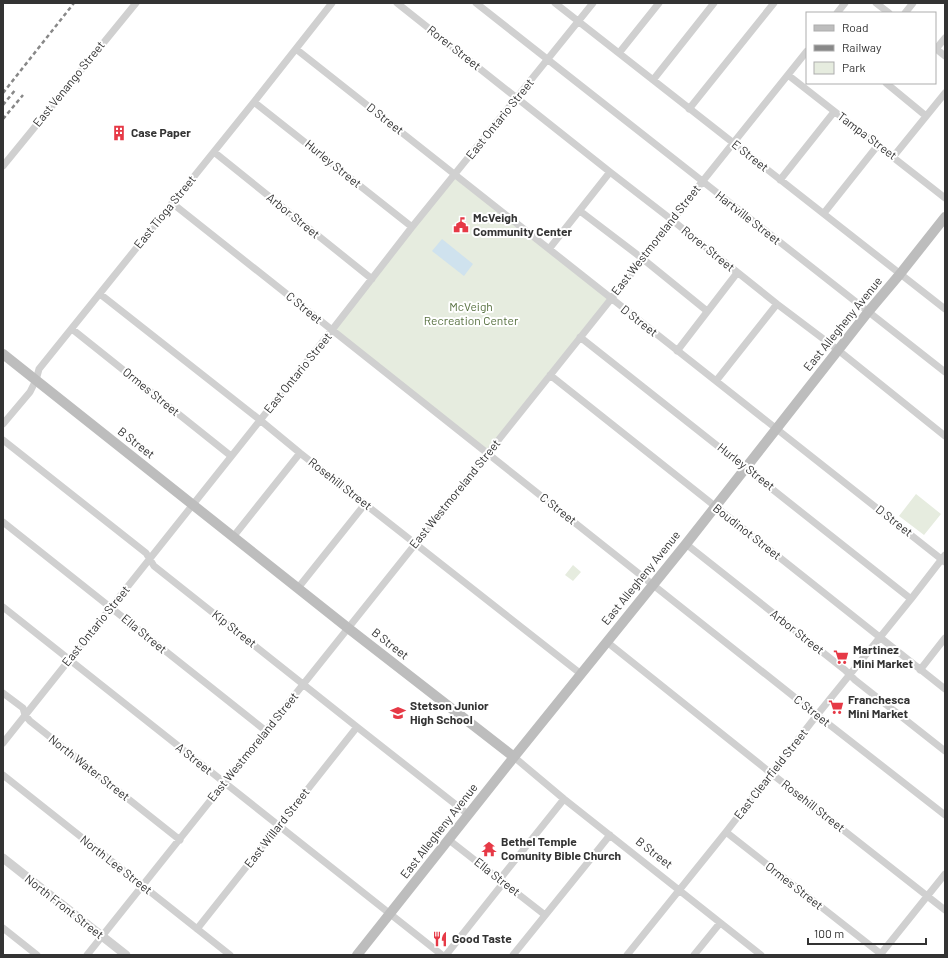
<svg xmlns="http://www.w3.org/2000/svg" width="948" height="958" viewBox="0 0 948 958" font-family="Barlow,sans-serif">
  <style>
    .green { fill: #e6ecdf }
    .water { fill: #cfe2ee }
    .lines { fill: none; stroke-linecap: round; stroke-linejoin: round }
    .minor { stroke: #d0d0d0; stroke-width: 7 }
    .tertiary { stroke: #d0d0d0; stroke-width: 9 }
    .secondary { stroke: #bdbdbd; stroke-width: 10 }
    .rail { stroke: #888; stroke-width: 2.5; stroke-dasharray: 4 3; stroke-linecap: butt }
    .labels { text-anchor: middle; stroke-width: 4; stroke-linejoin: round; paint-order: stroke }
    .street-label { font-size: 12px; fill: #333; stroke: #fff }
    .poi-label { font-size: 12px; font-weight: bold; fill: #333; stroke: #fff; text-anchor: start }
    .park-label { font-size: 12px; fill: #56703f; stroke: #fff }
  </style>
  <rect width="100%" height="100%" fill="#fff"/>
  <!-- green -->
  <path class="green" d="M455,175l156,123 -123,155 -156,-123z
    M916,494l25,20 -17,21 -25,-19z
    M573,565l8,7 -8,9 -8,-6z"/>
  <!-- water -->
  <path class="water" d="M442,239l31,25 -9,12 -32,-25z"/>
  <g class="lines">
    <!-- minor -->
    <path class="minor" d="M397,3l213,169 62,48 105,84 61,46 107,86
      M476,3l469,369
      M555,3l390,306
      M876,3l13,10
      M837,13l8,-10
      M905,13l8,-10
      M935,48l10,8
      M296,49l649,513
      M936,49l9,-11
      M619,53l40,-50
      M788,75l157,123
      M653,80l61,-77
      M886,83l40,33
      M254,102l158,125
      M689,109l85,-106
      M214,152l158,127
      M893,157l52,-64
      M3,166l133,-163
      M780,180l54,-68
      M172,203l645,512 128,100
      M580,211l63,48 64,52
      M824,213l54,-68
      M549,249l61,-77
      M100,294l160,126 40,33 281,221
      M72,329l159,127
      M580,337l331,262
      M677,351l60,-78
      M550,375l395,314
      M716,381l61,-77
      M3,424l27,-32 6,-12 3,-11 215,-267 78,-99
      M3,440l143,113 8,13 203,161 112,88
      M3,522l263,209
      M233,537l67,-84
      M686,544l159,126 10,10 90,71
      M298,588l67,-84
      M3,607l439,348
      M607,642l165,132 173,136
      M920,670l25,-32
      M3,693l20,15 2,7 5,6 150,119
      M3,743l329,-413 80,-103 181,-224
      M514,757l50,42 197,156
      M3,775l227,180
      M726,832l155,122
      M449,840l96,75
      M500,879l64,-80
      M3,928l34,27
      M197,929l160,-202
      M87,955l556,-696 59,-77 105,-131
      M446,955l58,-73
      M513,955l97,-120
      M627,955l99,-123 91,-117 94,-116 34,-44
      M694,955l26,-32
      M880,955l65,-81"/>
    <!-- tertiary -->
    <path class="tertiary" d="M3,858l123,97"/>
    <!-- secondary -->
    <path class="secondary" d="M3,354l345,274 166,129
      M357,955l157,-198 172,-213 182,-232 32,-38 45,-57"/>
    <!-- rail -->
    <path class="rail" d="M3,93l71,-90
      M3,105l13,-16
      M3,119l20,-24"/>
  </g>
  <!-- icons -->
  <defs>
    <g id="building-bare" transform="scale(1.2)"><path d="M-4-6H4V6H1V3H-1V6H-4ZM-2.5-4.3h1.7v1.8h-1.7ZM.8-4.3h1.7v1.8H.8ZM-2.5-1h1.7V.8h-1.7ZM.8-1h1.7V.8H.8Z" fill="#e63946" stroke="#fff" stroke-width="2.5" paint-order="stroke"/></g>
    <g id="civic-bare" transform="scale(1.2)"><path d="M-.6-6.5H3V-4.5H.6V-3L4-1V1h2V6H-6V1h2V-1L-.6-3ZM-1.2 2.5V6h2.4V2.5Z" fill="#e63946" stroke="#fff" stroke-width="2.5" paint-order="stroke"/></g>
    <g id="supermarket-bare" transform="scale(1.2)"><path d="M-6-5.5h2.5l.6 2H6L4.5 2H-2.5L-4.4-4H-6ZM-1.5 3.2a1.3 1.3 0 1 0 .1 0ZM3 3.2a1.3 1.3 0 1 0 .1 0Z" fill="#e63946" stroke="#fff" stroke-width="2.5" paint-order="stroke"/></g>
    <g id="school-bare" transform="scale(1.2)"><path d="M0-5L7-2L0 1L-7-2ZM-4 1L0 2.5L4 1V4Q0 6-4 4Z" fill="#e63946" stroke="#fff" stroke-width="2.5" paint-order="stroke"/></g>
    <g id="temple-bare" transform="scale(1.2)"><path d="M0-6L5-2H3V0L6.5 2.5H4V6H1.5V3h-3V6H-4V2.5H-6.5L-3 0V-2H-5Z" fill="#e63946" stroke="#fff" stroke-width="2.5" paint-order="stroke"/></g>
    <g id="restaurant-bare" transform="scale(1.2)"><path d="M-5-6h1v4h1v-4h1v4h1v-4h1v5L-1.5 .5V6h-2V.5L-5-1ZM5-6V6H3V1.5H1.5Q1.5-4 5-6Z" fill="#e63946" stroke="#fff" stroke-width="2.5" paint-order="stroke"/></g>
  </defs>
  <g fill-rule="evenodd">
    <use href="#building-bare" x="119" y="133"/>
    <use href="#civic-bare" x="461" y="225"/>
    <use href="#supermarket-bare" x="841" y="657"/>
    <use href="#supermarket-bare" x="836" y="707"/>
    <use href="#school-bare" x="398" y="713"/>
    <use href="#temple-bare" x="489" y="849"/>
    <use href="#restaurant-bare" x="440" y="939"/>
  </g>
  <g class="labels">
    <!-- street labels -->
    <g class="street-label">
      <text transform="translate(454 48) rotate(38)" y="4">Rorer Street</text>
      <text transform="translate(69 84) rotate(-51)" y="4">East Venango Street</text>
      <text transform="translate(385 119) rotate(38)" y="4">D Street</text>
      <text transform="translate(500 119) rotate(-51)" y="4">East Ontario Street</text>
      <text transform="translate(867 136) rotate(37)" y="4">Tampa Street</text>
      <text transform="translate(750 156) rotate(38)" y="4">E Street</text>
      <text transform="translate(333 164) rotate(39)" y="4">Hurley Street</text>
      <text transform="translate(165 212) rotate(-51)" y="4">East Tioga Street</text>
      <text transform="translate(293 216) rotate(39)" y="4">Arbor Street</text>
      <text transform="translate(748 218) rotate(38)" y="4">Hartville Street</text>
      <text transform="translate(656 240) rotate(-52)" y="4">East Westmoreland Street</text>
      <text transform="translate(708 249) rotate(39)" y="4">Rorer Street</text>
      <text transform="translate(304 308) rotate(39)" y="4">C Street</text>
      <text transform="translate(639 321) rotate(38)" y="4">D Street</text>
      <text transform="translate(843 324) rotate(-51)" y="4">East Allegheny Avenue</text>
      <text transform="translate(298 373) rotate(-51)" y="4">East Ontario Street</text>
      <text transform="translate(151 392) rotate(39)" y="4">Ormes Street</text>
      <text transform="translate(136 443) rotate(38)" y="4">B Street</text>
      <text transform="translate(746 467) rotate(38)" y="4">Hurley Street</text>
      <text transform="translate(340 484) rotate(38)" y="4">Rosehill Street</text>
      <text transform="translate(455 494) rotate(-51)" y="4">East Westmoreland Street</text>
      <text transform="translate(558 509) rotate(38)" y="4">C Street</text>
      <text transform="translate(894 521) rotate(38)" y="4">D Street</text>
      <text transform="translate(747 532) rotate(38)" y="4">Boudinot Street</text>
      <text transform="translate(641 578) rotate(-51)" y="4">East Allegheny Avenue</text>
      <text transform="translate(96 626) rotate(-51)" y="4">East Ontario Street</text>
      <text transform="translate(234 629) rotate(38)" y="4">Kip Street</text>
      <text transform="translate(797 632) rotate(38)" y="4">Arbor Street</text>
      <text transform="translate(144 634) rotate(39)" y="4">Ella Street</text>
      <text transform="translate(390 644) rotate(38)" y="4">B Street</text>
      <text transform="translate(812 711) rotate(38)" y="4">C Street</text>
      <text transform="translate(253 747) rotate(-51)" y="4">East Westmoreland Street</text>
      <text transform="translate(194 759) rotate(38)" y="4">A Street</text>
      <text transform="translate(89 768) rotate(38)" y="4">North Water Street</text>
      <text transform="translate(771 774) rotate(-52)" y="4">East Clearfield Street</text>
      <text transform="translate(813 806) rotate(38)" y="4">Rosehill Street</text>
      <text transform="translate(277 828) rotate(-52)" y="4">East Willard Street</text>
      <text transform="translate(439 831) rotate(-52)" y="4">East Allegheny Avenue</text>
      <text transform="translate(654 853) rotate(38)" y="4">B Street</text>
      <text transform="translate(116 865) rotate(38)" y="4">North Lee Street</text>
      <text transform="translate(497 877) rotate(38)" y="4">Ella Street</text>
      <text transform="translate(794 886) rotate(38)" y="4">Ormes Street</text>
      <text transform="translate(64 907) rotate(38)" y="4">North Front Street</text>
    </g>
    <!-- poi labels -->
    <g class="poi-label">
      <text x="131" y="137">Case Paper</text>
      <text x="473" y="222">McVeigh<tspan x="473" dy="14">Community Center</tspan></text>
      <text x="853" y="654">Martinez<tspan x="853" dy="14">Mini Market</tspan></text>
      <text x="848" y="704">Franchesca<tspan x="848" dy="14">Mini Market</tspan></text>
      <text x="410" y="710">Stetson Junior<tspan x="410" dy="14">High School</tspan></text>
      <text x="501" y="846">Bethel Temple<tspan x="501" dy="14">Comunity Bible Church</tspan></text>
      <text x="452" y="943">Good Taste</text>
    </g>
    <!-- park labels -->
    <g class="park-label">
      <text x="471" y="311">McVeigh<tspan x="471" dy="14">Recreation Center</tspan></text>
    </g>
  </g>
  <!-- border -->
  <rect width="948" height="958" fill="none" stroke="#333333" stroke-width="8"/>
  <!-- legend -->
  <rect x="806" y="12" width="130" height="72" fill="#ffffff" stroke="#adadad"/>
  <rect x="814" y="25" width="20" height="6" fill="#bdbdbd" stroke="#adadad"/>
  <text x="842" y="32" font-size="12" fill="#333333">Road</text>
  <rect x="814" y="45" width="20" height="6" fill="#888888" stroke="#adadad"/>
  <text x="842" y="52" font-size="12" fill="#333333">Railway</text>
  <rect x="814" y="62" width="20" height="12" fill="#e6ecdf" stroke="#adadad"/>
  <text x="842" y="72" font-size="12" fill="#333333">Park</text>
  <!-- scale -->
  <path d="M808 938v6h118v-6" fill="none" stroke="#333333" stroke-width="2"/>
  <text x="814" y="938" font-size="12" fill="#333333" stroke="#ffffff" stroke-width="3" paint-order="stroke">100 m</text>
</svg>
